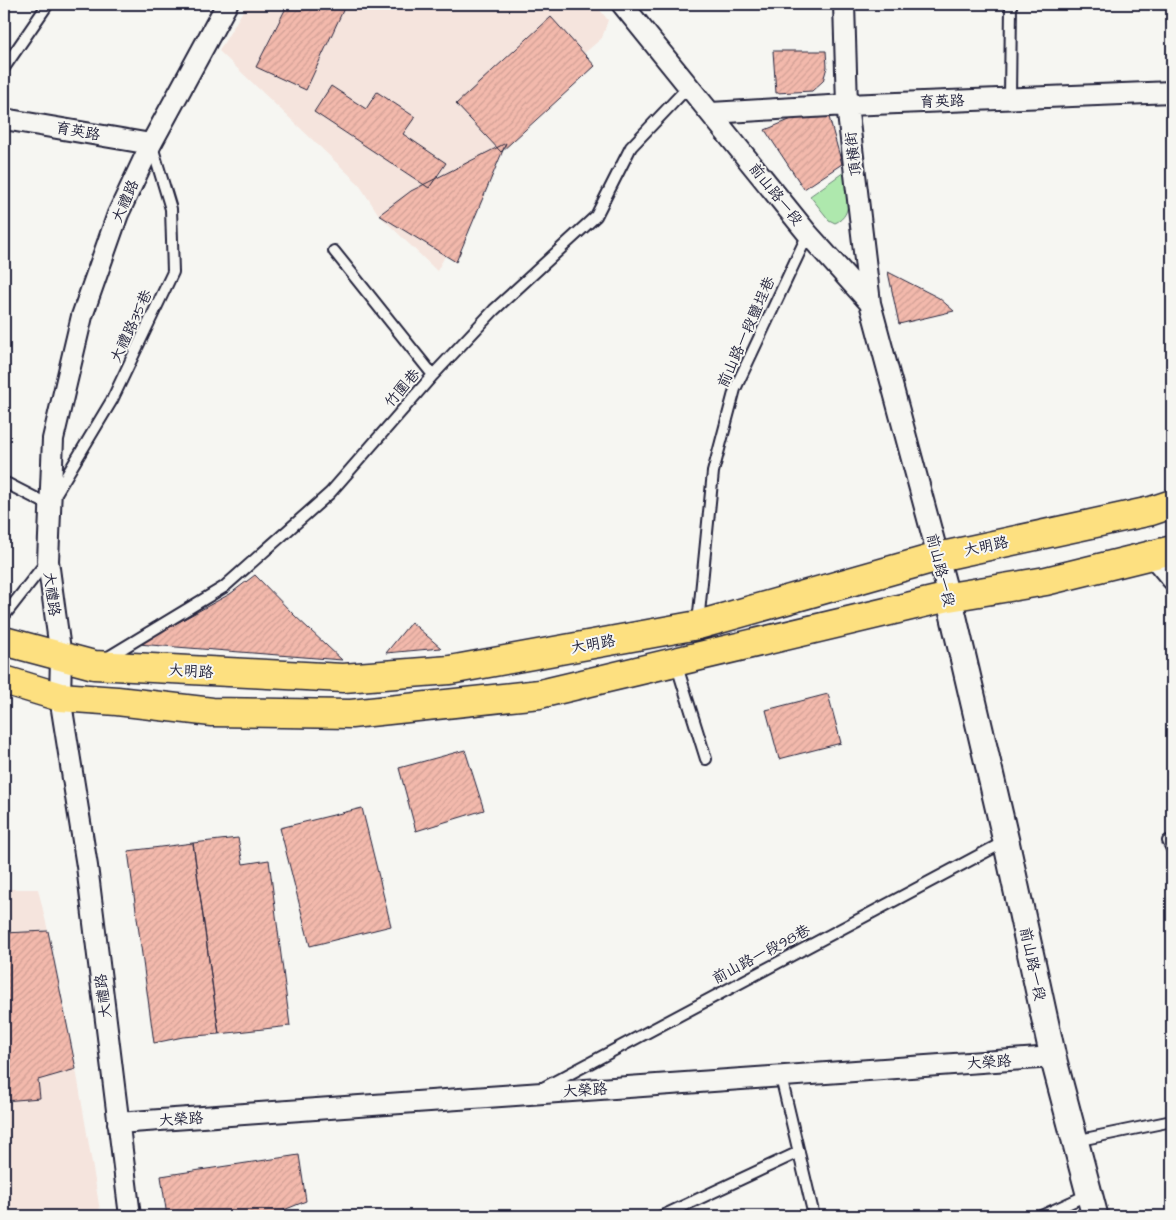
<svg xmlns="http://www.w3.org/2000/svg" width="1176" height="1220" viewBox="0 0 1176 1220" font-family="'Architects Daughter','LXGW WenKai TC',sans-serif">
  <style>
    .built { fill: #f5e4dd }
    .green { fill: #aee8ad; stroke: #688574 }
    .building { fill: url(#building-hatch); stroke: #22223b }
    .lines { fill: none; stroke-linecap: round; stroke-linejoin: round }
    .service-casing { stroke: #22223b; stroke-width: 14 }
    .minor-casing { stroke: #22223b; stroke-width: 24 }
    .tertiary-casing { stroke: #22223b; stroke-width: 29 }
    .primary-casing { stroke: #22223b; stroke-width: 31 }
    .service { stroke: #f6f6f2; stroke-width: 10 }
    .minor { stroke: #f6f6f2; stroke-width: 20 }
    .tertiary { stroke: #f6f6f2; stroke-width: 25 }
    .primary { stroke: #fde080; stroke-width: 28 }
    .labels { text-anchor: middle; stroke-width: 4; stroke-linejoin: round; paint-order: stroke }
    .street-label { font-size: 15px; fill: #22223b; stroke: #f6f6f2 }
  </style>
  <defs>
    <pattern id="building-hatch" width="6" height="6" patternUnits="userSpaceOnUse" patternTransform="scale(1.25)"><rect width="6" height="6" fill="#f3b9ac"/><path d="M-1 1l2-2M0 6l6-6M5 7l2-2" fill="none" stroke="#d09f95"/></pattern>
  </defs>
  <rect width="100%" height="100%" fill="#f6f6f2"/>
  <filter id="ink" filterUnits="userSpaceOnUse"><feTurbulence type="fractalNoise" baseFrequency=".02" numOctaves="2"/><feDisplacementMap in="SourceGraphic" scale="10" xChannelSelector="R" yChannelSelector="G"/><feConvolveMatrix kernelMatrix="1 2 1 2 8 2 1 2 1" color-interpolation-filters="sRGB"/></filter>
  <g filter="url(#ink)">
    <!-- built -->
    <path class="built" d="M247,4h348l13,16 -6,18 -28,24 -68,81 -69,128 -58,-56 -21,-32 -139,-132z
      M4,889h34l10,42 28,138 25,147h-97z"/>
    <!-- green -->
    <path class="green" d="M844,172c3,17 11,43 -9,51l-6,-3 -19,-24z"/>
    <!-- building -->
    <path class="building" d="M288,4h58l-40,86 -50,-23z
      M551,17l44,49 -94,86 -45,-48z
      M773,51h53l1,16 -4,14 -11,10 -36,2z
      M331,86l35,23 11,-17 38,25 -12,17 43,29 -17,25 -115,-76z
      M827,110l15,54 -38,25 -39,-59 39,-16z
      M506,143l-50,119 -77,-47 32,-24z
      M888,272l51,26 15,13 -55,13z
      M255,575l39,40 48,45 -204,-16 92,-50z
      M411,622l30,26 -55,5z
      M828,694l13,49 -62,16 -13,-49z
      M465,750l19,60 -68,21 -17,-63z
      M362,808l29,118 -81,20 -30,-118z
      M238,838l5,26 26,-4 21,166 -71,8 -26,-191z
      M193,843l26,191 -36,3 -29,6 -26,-192z
      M48,931l28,138 -38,11 2,18 -36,3v-168z
      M299,1155l7,46 -22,9 2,6h-119l-6,-40z"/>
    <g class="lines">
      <!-- service casing -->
      <g class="service-casing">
        <path id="service" d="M4,68l44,-64
          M1010,99l1,-95
          M334,251l99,124
          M4,482l45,23 63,-105 61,-128 -2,-63 -19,-63
          M4,616l43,-55
          M698,623l15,-151 22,-83 73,-155
          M105,659l119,-72 106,-94 103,-118 61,-65 102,-94 35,-69 58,-61
          M676,663l30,96
          M1168,841l4,8
          M781,1077l33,139
          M543,1088l463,-247
          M1075,1141l97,-20
          M662,1216l137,-64
          M1041,1216l48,-22"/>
      </g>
      <!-- minor casing -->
      <g class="minor-casing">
        <path id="minor" d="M622,4l186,230 62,69 79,294
          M844,4l3,101 23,198
          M711,113l136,-8 325,-13
          M4,119l147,25
          M1152,555l20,24
          M118,1123l935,-66
          M130,1216l-43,-350 -27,-169 1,-40 -13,-96 5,-122 29,-123 36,-102 33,-70 76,-140"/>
      </g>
      <!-- tertiary casing -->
      <g class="tertiary-casing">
        <path id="tertiary" d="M949,597l57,244 47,216 42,159"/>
      </g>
      <!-- primary casing -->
      <g class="primary-casing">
        <path id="primary" d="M4,641l90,24 249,13 107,-8 248,-45 240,-68 213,-46 21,-7
          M4,680l56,17 57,4 95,11 139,2 189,-20 409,-97 97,-16 126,-31"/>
      </g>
      <!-- service -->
      <use href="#service" class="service"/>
      <!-- minor -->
      <use href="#minor" class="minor"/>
      <!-- tertiary -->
      <use href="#tertiary" class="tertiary"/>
      <!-- primary -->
      <use href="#primary" class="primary"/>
    </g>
  </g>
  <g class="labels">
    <!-- street labels -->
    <g class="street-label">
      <text transform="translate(942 101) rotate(-2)" y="5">育英路</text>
      <text transform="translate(78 131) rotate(10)" y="5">育英路</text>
      <text transform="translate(853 154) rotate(-97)" y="5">頂橫街</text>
      <text transform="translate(776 194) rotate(51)" y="5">前山路一段</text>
      <text transform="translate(125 201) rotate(-66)" y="5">大禮路</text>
      <text transform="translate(131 326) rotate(-65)" y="5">大禮路35巷</text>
      <text transform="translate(746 332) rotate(-66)" y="5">前山路一段鹽埕巷</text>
      <text transform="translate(402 388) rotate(-49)" y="5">竹圍巷</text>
      <text transform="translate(986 546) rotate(-12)" y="5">大明路</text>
      <text transform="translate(941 570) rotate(76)" y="5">前山路一段</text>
      <text transform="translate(52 594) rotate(82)" y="5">大禮路</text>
      <text transform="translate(593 644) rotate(-10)" y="5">大明路</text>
      <text transform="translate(191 671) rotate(3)" y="5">大明路</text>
      <text transform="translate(761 954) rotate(-28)" y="5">前山路一段98巷</text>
      <text transform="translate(1033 964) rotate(78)" y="5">前山路一段</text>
      <text transform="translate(103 996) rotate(-97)" y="5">大禮路</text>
      <text transform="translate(989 1062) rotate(-4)" y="5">大榮路</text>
      <text transform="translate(585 1090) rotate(-4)" y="5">大榮路</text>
      <text transform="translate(181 1119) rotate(-4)" y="5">大榮路</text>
    </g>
  </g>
  <!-- margin -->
  <rect width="1176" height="1220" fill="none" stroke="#f6f6f2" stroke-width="20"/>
  <rect x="10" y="10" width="1156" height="1200" fill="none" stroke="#22223b" stroke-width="2" filter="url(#ink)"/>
</svg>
